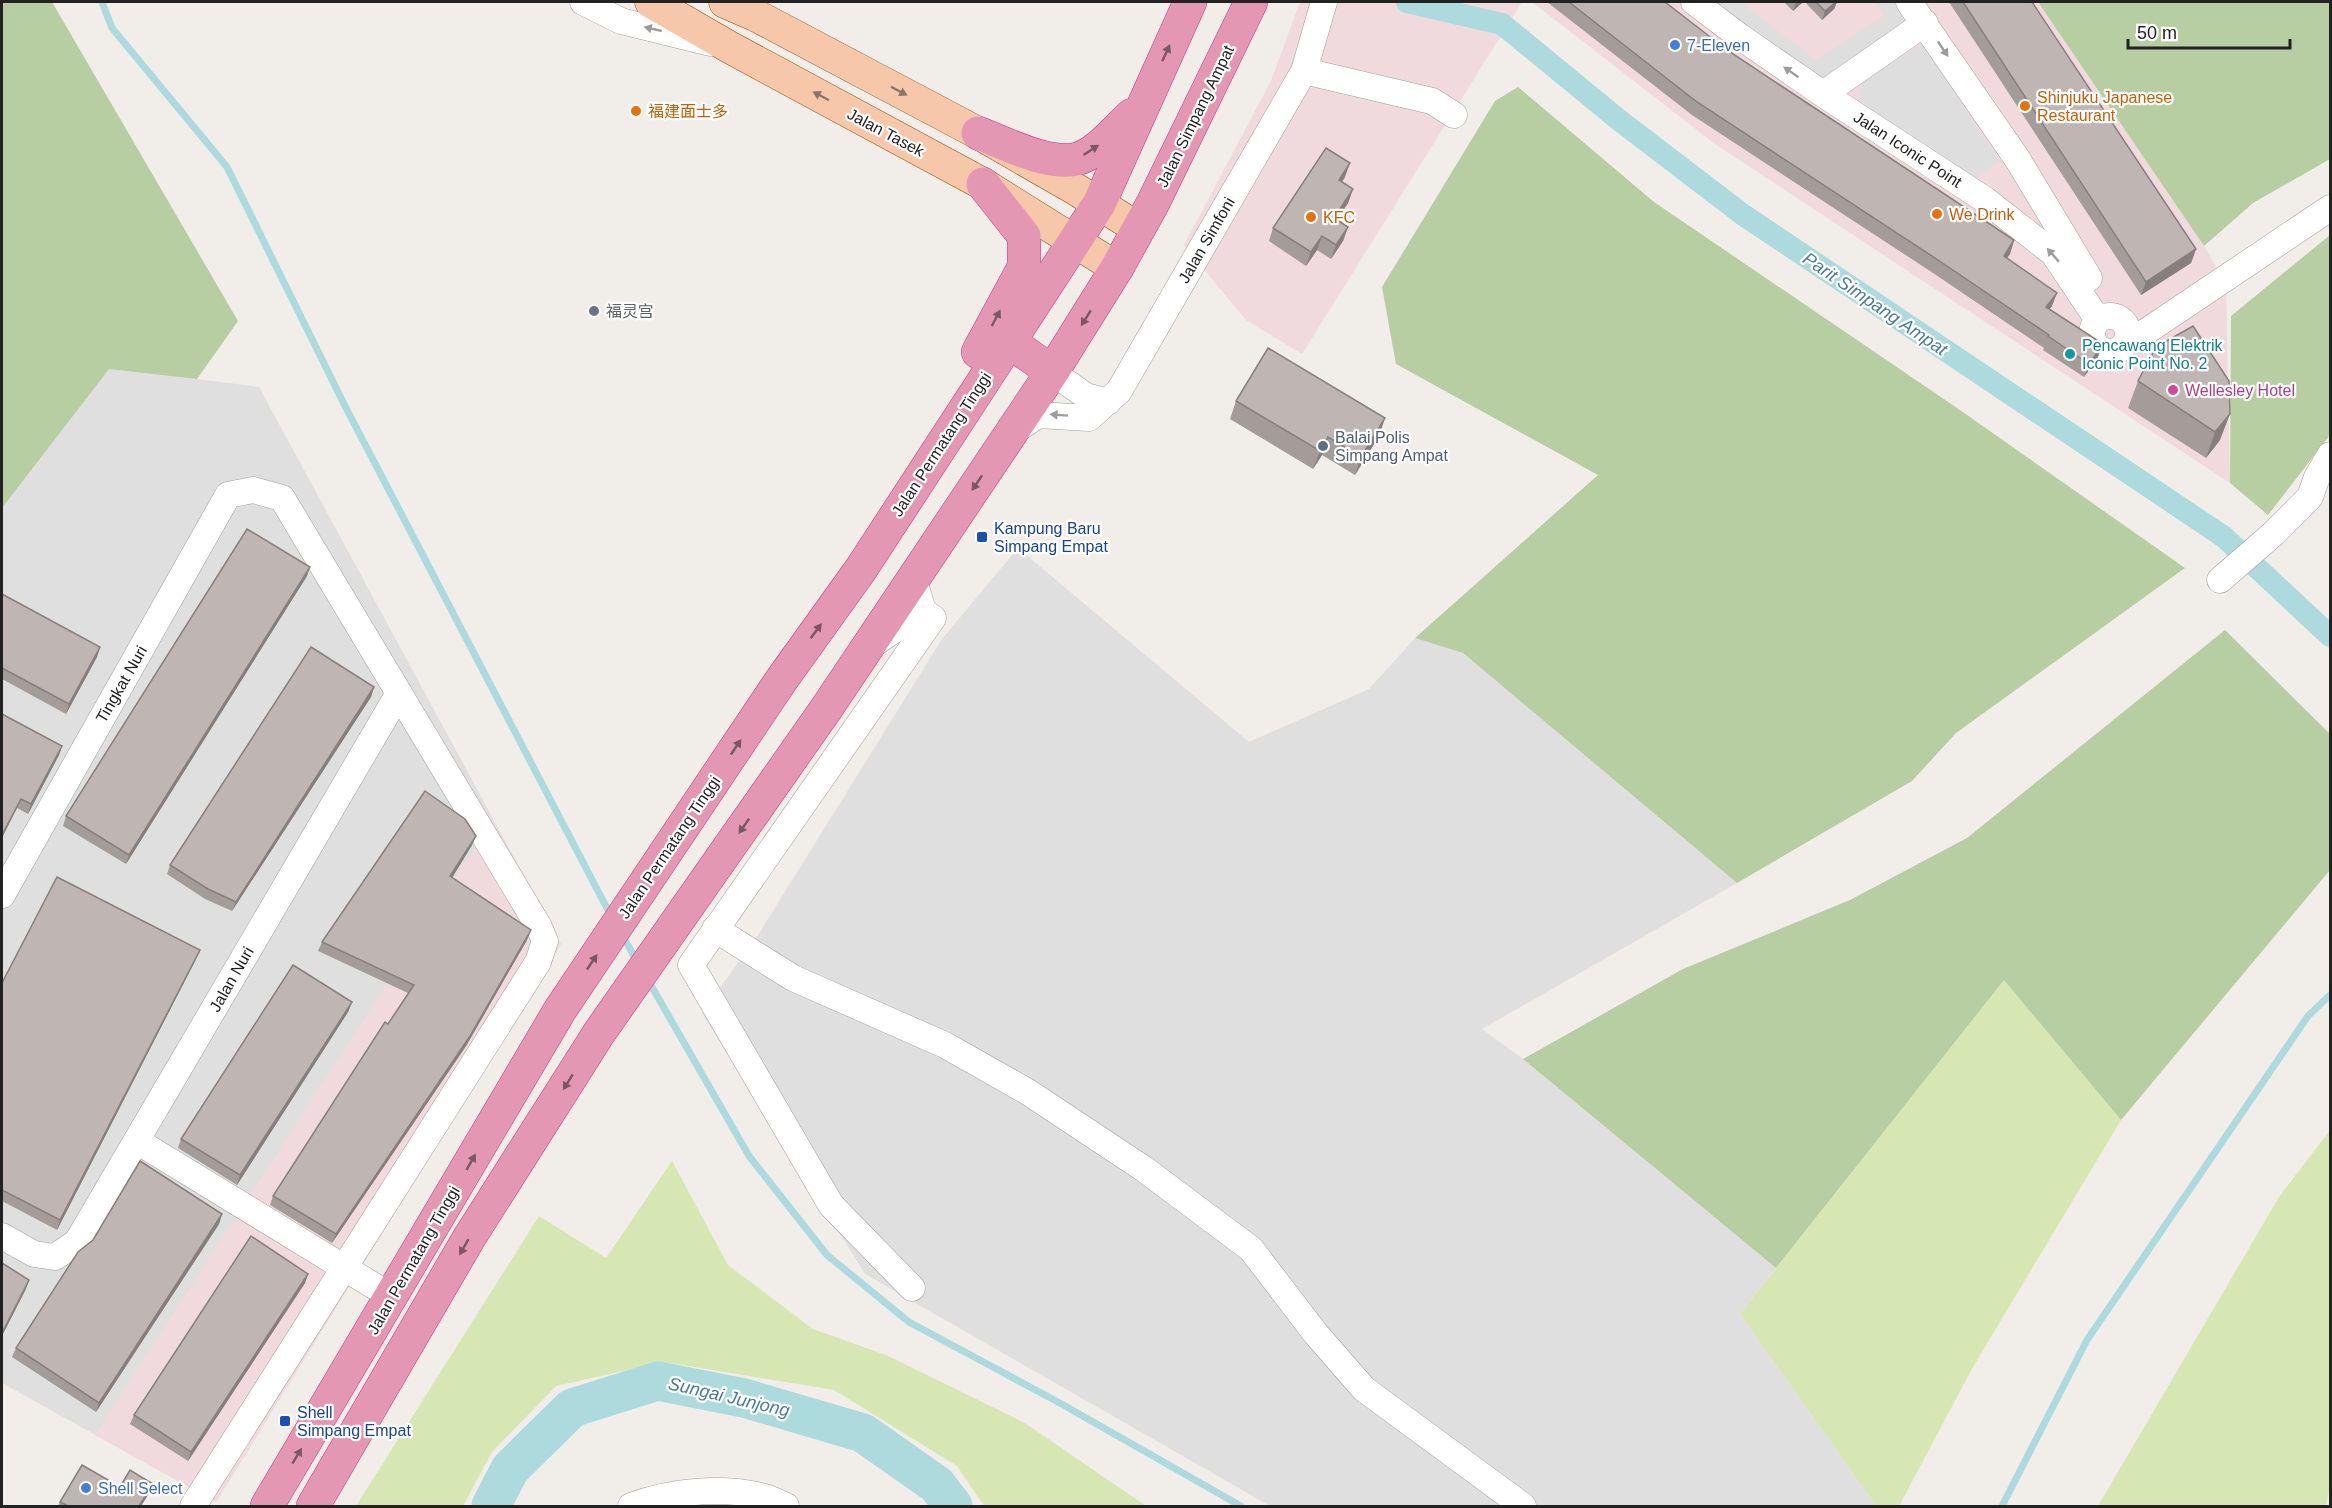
<svg xmlns="http://www.w3.org/2000/svg" width="2332" height="1508" viewBox="0 0 2332 1508" font-family="Arial,'Noto Sans SC',sans-serif">
  <style>
    .residential { fill: #e0dfdf }
    .commercial { fill: #f0dadd }
    .grass { fill: #d6e7b3 }
    .forest { fill: #b6cea1 }
    .parking { fill: #dedede }
    .lines { fill: none; stroke-linecap: round; stroke-linejoin: round }
    .stream { stroke: #addadc; stroke-width: 7 }
    .canal { stroke: #addadc; stroke-width: 22 }
    .river { stroke: #addadc; stroke-width: 39 }
    .minor-casing { stroke: #9f9f9f; stroke-width: 27 }
    .major-casing { stroke: #954d0a; stroke-width: 33 }
    .highway-casing { stroke: #d13487; stroke-width: 34 }
    .minor { stroke: #fff; stroke-width: 26 }
    .major { stroke: #f6c7a9; stroke-width: 32 }
    .highway { stroke: #e397b3; stroke-width: 33 }
    .wall { fill: #a49c99 }
    .shaded-wall { fill: #867f7d }
    .building { fill: #bfb5b2; stroke: #867f7d; stroke-width: 1.5 }
    .oneway { fill: #9c9c9c }
    .oneway2 { fill: #795763 }
    .oneway3 { fill: #8c7466 }
    .shop-dot { fill: #3f7fe0; stroke: #fff; stroke-width: 2 }
    .food-dot { fill: #e8710a; stroke: #fff; stroke-width: 2 }
    .worship-dot { fill: #6b7280; stroke: #fff; stroke-width: 2 }
    .culture-dot { fill: #0f9aa8; stroke: #fff; stroke-width: 2 }
    .hotel-dot { fill: #d1479c; stroke: #fff; stroke-width: 2 }
    .service-dot { fill: #5c6f8a; stroke: #fff; stroke-width: 2 }
    .transit-dot { fill: #1a4fb4; stroke: #fff; stroke-width: 2 }
    .labels { text-anchor: middle; stroke-width: 4.5; stroke-linejoin: round; paint-order: stroke }
    .shop-label { font-size: 16px; fill: #366cbe; stroke: #fff; text-anchor: start }
    .food-label { font-size: 16px; fill: #c56008; stroke: #fff; text-anchor: start }
    .street-label { font-size: 16px; fill: #222; stroke: #fff }
    .worship-label { font-size: 16px; fill: #5b616d; stroke: #fff; text-anchor: start }
    .culture-label { font-size: 16px; fill: #0d838f; stroke: #fff; text-anchor: start }
    .hotel-label { font-size: 16px; fill: #b23c85; stroke: #fff; text-anchor: start }
    .service-label { font-size: 16px; fill: #4e5e75; stroke: #fff; text-anchor: start }
    .transit-label { font-size: 16px; fill: #164399; stroke: #fff; text-anchor: start }
    .water-label { font-size: 18px; font-style: italic; fill: #497d95; stroke: #fff }
  </style>
  <rect width="100%" height="100%" fill="#f1ede9"/>
  <!-- residential -->
  <path class="residential" d="M109,368l150,19 302,557 -345,558 -214,-119v-875z
    M1018,548l231,194 120,-53 46,-51 48,15 274,230 -255,146 41,30 253,209 -36,46 136,192h-606l-405,-232 -163,-261 56,-78 184,-296z"/>
  <!-- commercial -->
  <path class="commercial" d="M1300,2h222l-220,352 -56,-34 -62,-75 87,-164z
    M1532,2h506l166,244 22,38 4,199 -515,-339z
    M493,820l68,124 -345,558 -121,-67z"/>
  <!-- grass -->
  <path class="grass" d="M2004,980l117,140 -148,247 -74,139h-23l-136,-192z
    M2330,1130v355l-4,21h-228l181,-309z
    M672,1161l56,104 85,64 73,26 139,68 121,83h-162l-27,-40 -123,-76 -170,-28 -108,24 -64,66 -29,54h-107l183,-290 67,42z"/>
  <!-- forest -->
  <path class="forest" d="M2,2h50l186,319 -41,58 -88,-10 -107,139z
    M2038,2h292v157l-77,44 -49,43z
    M1518,87l136,115 303,206 228,160 -229,165 -44,48 -175,102 -274,-230 -48,-15 183,-163 -202,-111 -14,-77 113,-186z
    M2330,235v200l-62,80 -38,-32 1,-167z
    M2225,630l105,104v136l-209,250 -117,-140 -228,288 -253,-209 160,-90 167,-69 117,-62z"/>
  <!-- parking -->
  <path class="parking" d="M1713,2h27l76,58 68,-44 -9,-14h19l14,21 -88,58z
    M1923,44l76,117 -27,20 -115,-78 6,-24z"/>
  <g class="lines">
    <!-- stream -->
    <path class="stream" d="M102,2l10,26 115,139 118,239 266,510
      M621,933l17,30
      M648,980l101,176 78,99 82,67 149,80 183,104
      M2002,1506l85,-166 221,-324 22,-21"/>
    <!-- canal -->
    <path class="canal" d="M1407,2l95,22 117,96 123,94 482,323 106,99"/>
    <!-- river -->
    <path class="river" d="M491,1506l19,-37 62,-61 86,-27 86,17 119,35 74,52 16,21"/>
    <!-- minor casing -->
    <g class="minor-casing">
      <path id="minor" d="M583,2l38,19 89,22
        M1694,2l45,34 84,58 161,105 69,54 45,67
        M1909,2l109,158 71,118
        M1304,71l128,30 22,14
        M1823,94l102,-71
        M2092 334a18 18 0 1 1 36 0a18 18 0 1 1-36 0Z
        M2127,340l17,-7 186,-125
        M1052,372l34,24 22,6
        M1013,432l25,-17 51,3 30,-27 185,-320 20,-69
        M2220,580l53,-46 37,-37 7,-20 13,-22
        M873,644l50,-33
        M2,895l226,-400 25,-5 29,8 257,429 6,14 -7,21 -345,544
        M715,929l78,49 152,67 83,47 116,77 107,80 65,85 48,55 159,117
        M137,1141l255,156
        M2,1236l32,18 21,3 22,-15 322,-549
        M912,1288l-81,-83 -140,-240 242,-347 -10,-7 -10,-34
        M631,1506c40,-15 92,-20 134,-9 7,2 14,6 21,9"/>
    </g>
    <!-- major casing -->
    <g class="major-casing">
      <path id="major" d="M651,2l80,46 252,136 134,84
        M725,2l30,13 223,118 99,57 62,39"/>
    </g>
    <!-- highway casing -->
    <g class="highway-casing">
      <path id="highway" d="M978,133c27,10 70,33 99,26 21,-6 39,-30 55,-44
        M1009,341l43,31
        M978,352l46,-85v-31l-41,-52
        M267,1506l293,-496 222,-331 79,-110 238,-365 91,-202
        M313,1506l156,-268 130,-205 227,-324 226,-337 65,-104 36,-65 98,-201"/>
    </g>
    <!-- minor -->
    <use href="#minor" class="minor"/>
    <!-- major -->
    <use href="#major" class="major"/>
    <!-- highway -->
    <use href="#highway" class="highway"/>
  </g>
  <!-- wall -->
  <path class="wall" d="M1547,2h118l62,48 287,190 -4,14 -3,4 45,48 -3,3 49,48 -14,20 -41,-27 1,-2 -111,-75 -241,-158z
    M1784,2h19l-10,9z
    M1805,2h32l-3,7 -12,11z
    M1949,2h83l164,247 -5,14 -50,32z
    M1345,177l-3,5 11,7 -5,14 -12,17 12,7 -5,14 -12,18 -14,-9 -11,16 -37,-25 4,-13z
    M2193,326l27,114 -14,18 -78,-50 10,-27z
    M1236,401l143,35 -24,39 -33,-20 -9,14 -83,-50z
    M307,576l-181,288 -63,-38 3,-10z
    M2,594l98,53 -3,10 -31,57 -64,-35z
    M374,687l-3,10 -139,214 -27,-12 -38,-25 3,-9z
    M2,714l60,32 -3,9 -31,59 -11,-6z
    M476,836l-4,9 -20,33 75,62 -61,106 -134,197 -62,-38 3,-9 135,-203 -90,-42 4,-9z
    M196,959l-139,271 -55,-29v-218z
    M352,1002l-4,10 -111,173 -59,-37 3,-9z
    M222,1214l-3,10 -123,188 -84,-55 4,-9z
    M308,1274l-3,9 -117,178 -58,-37 4,-9z
    M120,1487l31,3 -10,16h-83l2,-4z"/>
  <!-- shaded-wall -->
  <path class="shaded-wall" d="M1796,2h7l-10,9z
    M1836,2h1l-3,7 -12,11 3,-9z
    M1350,163l-5,14 -11,16 5,-13z
    M1353,189l-5,14 -19,29 5,-14z
    M1348,227l-5,14 -12,18 5,-14z
    M1322,236l-5,14 -11,16 5,-14z
    M2014,240l-4,14 -11,15 5,-13z
    M2196,249l-5,14 -50,32 5,-13z
    M2057,293l-5,13 -11,15 5,-14z
    M2103,344l-5,13 -14,20 5,-13z
    M2230,414l-10,26 -14,18 9,-26z
    M1385,418l-6,18 -24,39 6,-18z
    M1328,437l-6,18 -9,14 7,-18z
    M310,567l-3,9 -181,288 3,-9z
    M100,647l-3,10 -31,57 3,-10z
    M374,687l-3,10 -139,214 4,-9z
    M62,746l-3,9 -31,59 3,-10z
    M21,799l-4,9 -15,30v-3z
    M476,836l-4,9 -25,41 3,-10z
    M531,930l-4,10 -61,106 -134,197 4,-9z
    M200,950l-4,9 -139,271 3,-10z
    M352,1002l-4,10 -111,173 3,-10z
    M222,1214l-3,10 -123,188 3,-9z
    M308,1274l-3,9 -117,178 3,-9z
    M29,1280l-3,9 -24,47v-3z
    M153,1484l-2,6 -10,16h-2z"/>
  <!-- building -->
  <path class="building" d="M1569,2h96l62,48 287,190 -10,16 53,37 -11,14 57,37 -14,20 -41,-28 1,-1 -111,-75 -241,-158z
    M1816,2h20l-11,9z
    M1963,2h69l164,247 -50,33z
    M1326,148l24,15 -11,17 14,9 -19,29 14,9 -12,18 -14,-9 -11,16 -38,-24z
    M2193,326l36,55 1,33 -15,18 -77,-51 18,-34z
    M1268,348l117,70 -24,39 -33,-20 -8,14 -84,-50z
    M247,529l63,38 -181,288 -63,-39z
    M2,594l98,53 -31,57 -67,-36z
    M311,647l63,40 -138,215 -28,-13 -38,-24z
    M2,714l60,32 -31,58 -10,-5 -19,36z
    M425,791l40,28 11,17 -26,40 81,54 -61,106 -134,198 -63,-38 112,-174 3,2 26,-39 -92,-43z
    M57,877l143,73 -140,270 -58,-30v-207z
    M293,965l59,37 -112,173 -59,-36z
    M140,1161l82,53 -123,189 -83,-55 62,-96 15,-12z
    M251,1236l57,38 -117,178 -57,-37z
    M2,1263l27,17 -27,53z
    M82,1465l38,22 10,-17 23,14 -14,22h-71l-8,-4z"/>
  <!-- one-way arrows -->
  <defs><path id="oneway-solid" d="M-6-.8H1V-3.2L6.5 0L1 3.2V.8H-6Z" transform="scale(1.5)"/></defs>
  <g class="oneway">
    <use href="#oneway-solid" transform="translate(653 29) rotate(-167)"/>
    <use href="#oneway-solid" transform="translate(1943 49) rotate(56)"/>
    <use href="#oneway-solid" transform="translate(1791 72) rotate(-145)"/>
    <use href="#oneway-solid" transform="translate(2053 255) rotate(-131)"/>
    <use href="#oneway-solid" transform="translate(1059 415) rotate(-176)"/>
  </g>
  <g class="oneway2">
    <use href="#oneway-solid" transform="translate(1166 53) rotate(-65)"/>
    <use href="#oneway-solid" transform="translate(1091 150) rotate(-33)"/>
    <use href="#oneway-solid" transform="translate(996 318) rotate(-62)"/>
    <use href="#oneway-solid" transform="translate(1086 318) rotate(122)"/>
    <use href="#oneway-solid" transform="translate(977 483) rotate(124)"/>
    <use href="#oneway-solid" transform="translate(816 631) rotate(-54)"/>
    <use href="#oneway-solid" transform="translate(736 747) rotate(-56)"/>
    <use href="#oneway-solid" transform="translate(744 826) rotate(125)"/>
    <use href="#oneway-solid" transform="translate(592 962) rotate(-56)"/>
    <use href="#oneway-solid" transform="translate(568 1082) rotate(122)"/>
    <use href="#oneway-solid" transform="translate(471 1162) rotate(-60)"/>
    <use href="#oneway-solid" transform="translate(464 1247) rotate(120)"/>
    <use href="#oneway-solid" transform="translate(297 1456) rotate(-59)"/>
  </g>
  <g class="oneway3">
    <use href="#oneway-solid" transform="translate(899 91) rotate(28)"/>
    <use href="#oneway-solid" transform="translate(821 96) rotate(-152)"/>
  </g>
  <!-- markers -->
  <g class="shop-dot">
    <circle cx="1675" cy="45" r="6"/>
    <circle cx="86" cy="1488" r="6"/>
  </g>
  <g class="food-dot">
    <circle cx="2025" cy="106" r="6"/>
    <circle cx="636" cy="111" r="6"/>
    <circle cx="1937" cy="214" r="6"/>
    <circle cx="1311" cy="217" r="6"/>
  </g>
  <circle class="worship-dot" cx="594" cy="311" r="6"/>
  <circle class="culture-dot" cx="2070" cy="354" r="6"/>
  <circle class="hotel-dot" cx="2173" cy="390" r="6"/>
  <circle class="service-dot" cx="1323" cy="446" r="6"/>
  <g class="transit-dot">
    <rect x="976" y="531" width="12" height="12" rx="3"/>
    <rect x="279" y="1415" width="12" height="12" rx="3"/>
  </g>
  <g class="labels">
    <!-- shop labels -->
    <g class="shop-label">
      <text x="1687" y="51">7-Eleven</text>
      <text x="98" y="1494">Shell Select</text>
    </g>
    <!-- food labels -->
    <g class="food-label">
      <text x="2037" y="103">Shinjuku Japanese<tspan x="2037" dy="18">Restaurant</tspan></text>
      <text x="648" y="117">福建面士多</text>
      <text x="1949" y="220">We Drink</text>
      <text x="1323" y="223">KFC</text>
    </g>
    <!-- street labels -->
    <g class="street-label">
      <text transform="translate(1195 116) rotate(-64)" y="6">Jalan Simpang Ampat</text>
      <text transform="translate(886 132) rotate(28)" y="6">Jalan Tasek</text>
      <text transform="translate(1908 149) rotate(33)" y="6">Jalan Iconic Point</text>
      <text transform="translate(1206 240) rotate(-60)" y="6">Jalan Simfoni</text>
      <text transform="translate(941 444) rotate(-57)" y="6">Jalan Permatang Tinggi</text>
      <text transform="translate(121 684) rotate(-60)" y="6">Tingkat Nuri</text>
      <text transform="translate(669 847) rotate(-56)" y="6">Jalan Permatang Tinggi</text>
      <text transform="translate(231 979) rotate(-60)" y="6">Jalan Nuri</text>
      <text transform="translate(413 1260) rotate(-60)" y="6">Jalan Permatang Tinggi</text>
    </g>
    <!-- worship labels -->
    <g class="worship-label">
      <text x="606" y="317">福灵宫</text>
    </g>
    <!-- culture labels -->
    <g class="culture-label">
      <text x="2082" y="351">Pencawang Elektrik<tspan x="2082" dy="18">Iconic Point No. 2</tspan></text>
    </g>
    <!-- hotel labels -->
    <g class="hotel-label">
      <text x="2185" y="396">Wellesley Hotel</text>
    </g>
    <!-- service labels -->
    <g class="service-label">
      <text x="1335" y="443">Balai Polis<tspan x="1335" dy="18">Simpang Ampat</tspan></text>
    </g>
    <!-- transit labels -->
    <g class="transit-label">
      <text x="994" y="534">Kampung Baru<tspan x="994" dy="18">Simpang Empat</tspan></text>
      <text x="297" y="1418">Shell<tspan x="297" dy="18">Simpang Empat</tspan></text>
    </g>
    <!-- water labels -->
    <g class="water-label">
      <text transform="translate(1875 304) rotate(34)" y="6">Parit Simpang Ampat</text>
      <text transform="translate(729 1397) rotate(13)" y="6">Sungai Junjong</text>
    </g>
  </g>
  <!-- border -->
  <rect width="2332" height="1508" fill="none" stroke="#222222" stroke-width="6"/>
  <!-- scale -->
  <path d="M2128 39v9h162v-9" fill="none" stroke="#222222" stroke-width="3"/>
  <text x="2137" y="39" font-size="18" fill="#222222" stroke="#ffffff" stroke-width="4.5" paint-order="stroke">50 m</text>
</svg>
